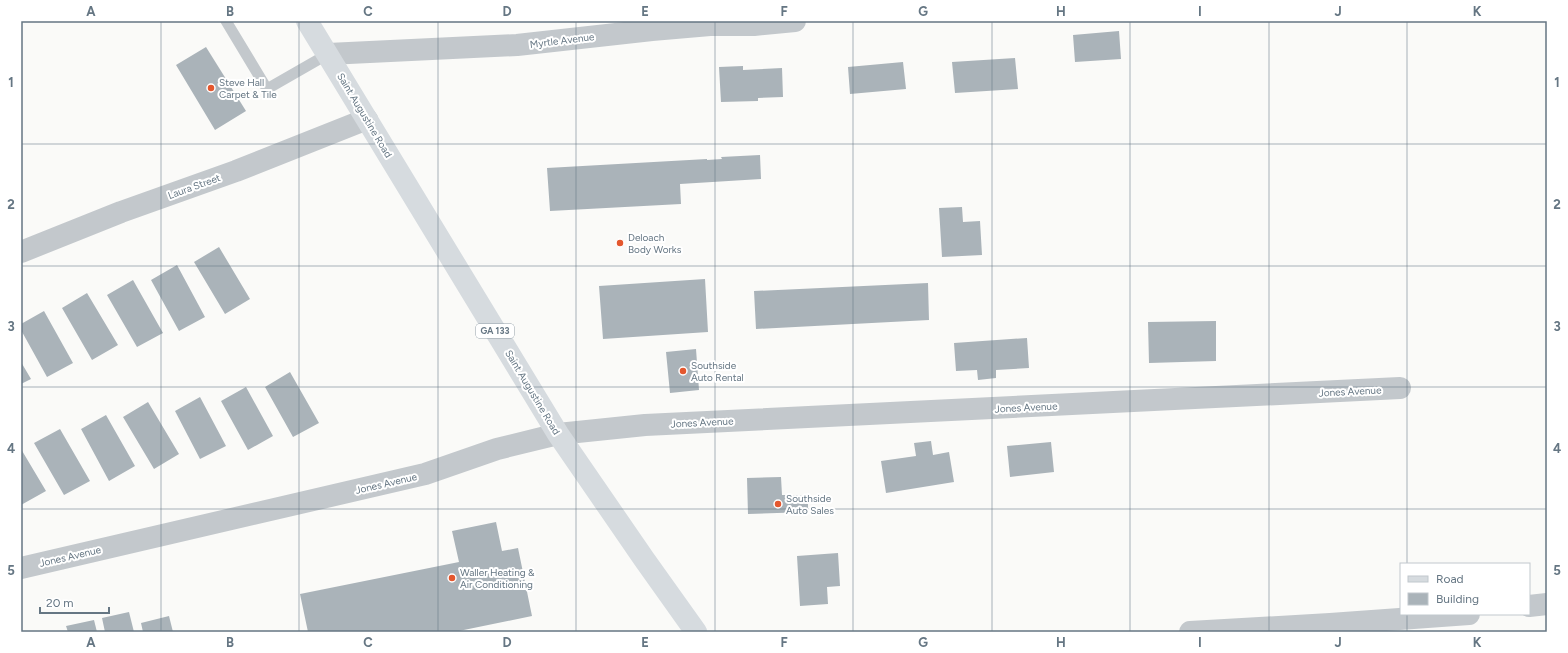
<svg xmlns="http://www.w3.org/2000/svg" width="1568" height="653" viewBox="0 0 1568 653" font-family="Figtree,sans-serif">
  <style>
    .building { fill: #aab3b9 }
    .lines { fill: none; stroke-linecap: round; stroke-linejoin: round }
    .lane { stroke: #c3c8cc; stroke-width: 11 }
    .street { stroke: #c3c8cc; stroke-width: 22 }
    .primary { stroke: #d6dbdf; stroke-width: 22 }
    .grid { fill: none; stroke: #657683; stroke-width: 1; stroke-opacity: 0.55 }
    .poi-dot { fill: #e4572e; stroke: #fff; stroke-width: 1.5 }
    .labels { text-anchor: middle; stroke-width: 4; stroke-linejoin: round; paint-order: stroke }
    .shield { fill: #fff; stroke: #939fa8; stroke-width: 1 }
    .shield-label { font-size: 9px; font-weight: bold; fill: #657683 }
    .street-label { font-size: 10px; fill: #657683; stroke: #fff }
    .poi-label { font-size: 10px; fill: #657683; stroke: #fff; text-anchor: start }
    .neatline { fill: none; stroke: #657683; stroke-width: 1.5 }
    .grid-label { font-size: 13px; text-anchor: middle; font-weight: bold; fill: #657683 }
  </style>
  <rect width="100%" height="100%" fill="#fafaf8"/>
  <!-- building -->
  <path class="building" d="M1119,31l2,28 -46,3 -2,-27z
    M206,47l40,64 -31,19 -39,-65z
    M1015,58l3,31 -63,4 -3,-31z
    M903,62l3,27 -56,5 -2,-27z
    M743,66v4l39,-2 1,29 -25,1v3l-37,1 -2,-35z
    M760,155l1,24 -81,5 1,20 -131,7 -3,-43 160,-9v1l15,-1 -1,-2z
    M962,207l1,15 17,-1 2,34 -40,2 -3,-49z
    M219,247l31,52 -25,15 -31,-52z
    M177,265l28,52 -26,14 -28,-51z
    M705,279l3,53 -105,7 -4,-53z
    M133,280l30,53 -26,14 -30,-52z
    M928,283l1,37 -173,9 -2,-38z
    M87,293l31,52 -26,15 -30,-52z
    M44,311l29,52 -26,14 -26,-47v-6z
    M1216,321v40l-67,2 -1,-41z
    M1027,338l2,30 -33,2v8l-18,2 -1,-10 -21,1 -2,-28z
    M696,349l3,41 -29,3 -4,-41z
    M21,362l10,17 -10,5z
    M290,372l29,51 -26,14 -28,-50z
    M246,387l27,49 -25,14 -27,-49z
    M200,397l26,49 -26,13 -25,-48z
    M148,402l31,52 -25,15 -31,-52z
    M106,415l29,51 -26,15 -28,-52z
    M60,429l30,52 -26,14 -30,-52z
    M931,441l2,14 16,-3 5,30 -68,11 -5,-32 35,-5 -2,-13z
    M1051,442l3,30 -44,5 -3,-31z
    M21,449l25,42 -25,14z
    M781,477l1,18h26v17l-60,2 -1,-36z
    M496,522l6,29 16,-3 14,68 -78,16h-146l-8,-38 159,-32 -7,-31z
    M838,553l2,33 -13,1 1,17 -28,2 -3,-50z
    M129,612l5,20h-29l-3,-14z
    M169,616l4,16h-30l-2,-9z
    M94,620l3,12h-29l-2,-6z"/>
  <g class="lines">
    <!-- lane -->
    <path class="lane" d="M226,21l41,68 61,-35"/>
    <!-- street -->
    <path class="street" d="M328,54l189,-9 135,-15 58,-5h44l41,-4
      M21,252l100,-40 115,-41 131,-52
      M21,568l404,-94 72,-25 61,-15 87,-9 755,-37
      M1529,606l18,-2
      M1190,632l140,-8 139,-10"/>
    <!-- primary -->
    <path class="primary" d="M307,21l251,413 86,125 52,73"/>
  </g>
  <!-- grid -->
  <path class="grid" d="M161,21v611M299,21v611M438,21v611M576,21v611M715,21v611M853,21v611M992,21v611M1130,21v611M1269,21v611M1407,21v543M21,144h1526M21,266h1526M21,387h1526M21,509h1526M1407,614v18"/>
  <!-- markers -->
  <g class="poi-dot">
    <circle cx="211" cy="88" r="4"/>
    <circle cx="620" cy="243" r="4"/>
    <circle cx="683" cy="371" r="4"/>
    <circle cx="778" cy="504" r="4"/>
    <circle cx="452" cy="578" r="4"/>
  </g>
  <g class="labels">
    <!-- shield labels -->
    <rect class="shield" x="476" y="324" width="38" height="14" rx="3"/>
    <g class="shield-label">
      <text x="495" y="334">GA 133</text>
    </g>
    <!-- street labels -->
    <g class="street-label">
      <text transform="translate(562 40) rotate(-7)" y="4">Myrtle Avenue</text>
      <text transform="translate(365 115) rotate(59)" y="4">Saint Augustine Road</text>
      <text transform="translate(194 186) rotate(-20)" y="4">Laura Street</text>
      <text transform="translate(1350 391) rotate(-3)" y="4">Jones Avenue</text>
      <text transform="translate(533 392) rotate(59)" y="4">Saint Augustine Road</text>
      <text transform="translate(1026 407) rotate(-3)" y="4">Jones Avenue</text>
      <text transform="translate(702 422) rotate(-3)" y="4">Jones Avenue</text>
      <text transform="translate(386 483) rotate(-13)" y="4">Jones Avenue</text>
      <text transform="translate(70 556) rotate(-13)" y="4">Jones Avenue</text>
    </g>
    <!-- poi labels -->
    <g class="poi-label">
      <text x="219" y="86">Steve Hall<tspan x="219" dy="12">Carpet &amp; Tile</tspan></text>
      <text x="628" y="241">Deloach<tspan x="628" dy="12">Body Works</tspan></text>
      <text x="691" y="369">Southside<tspan x="691" dy="12">Auto Rental</tspan></text>
      <text x="786" y="502">Southside<tspan x="786" dy="12">Auto Sales</tspan></text>
      <text x="460" y="576">Waller Heating &amp;<tspan x="460" dy="12">Air Conditioning</tspan></text>
    </g>
  </g>
  <!-- border -->
  <rect width="1568" height="653" fill="none" stroke="#ffffff" stroke-width="44"/>
  <!-- legend -->
  <rect x="1400" y="563" width="130" height="52" fill="#ffffff" stroke="#c1c8cd"/>
  <rect x="1408" y="576" width="20" height="6" fill="#d6dbdf" stroke="#c1c8cd"/>
  <text x="1436" y="583" font-size="12" fill="#657683">Road</text>
  <rect x="1408" y="593" width="20" height="12" fill="#aab3b9" stroke="#c1c8cd"/>
  <text x="1436" y="603" font-size="12" fill="#657683">Building</text>
  <!-- scale -->
  <path d="M40 607v6h69v-6" fill="none" stroke="#657683" stroke-width="2"/>
  <text x="46" y="607" font-size="12" fill="#657683" stroke="#ffffff" stroke-width="3" paint-order="stroke">20 m</text>
  <rect x="22" y="22" width="1524" height="609" class="neatline"/>
  <g class="grid-label">
    <text x="91" y="16">A</text>
    <text x="230" y="16">B</text>
    <text x="368" y="16">C</text>
    <text x="507" y="16">D</text>
    <text x="645" y="16">E</text>
    <text x="784" y="16">F</text>
    <text x="923" y="16">G</text>
    <text x="1061" y="16">H</text>
    <text x="1200" y="16">I</text>
    <text x="1338" y="16">J</text>
    <text x="1477" y="16">K</text>
    <text x="11" y="87">1</text>
    <text x="1557" y="87">1</text>
    <text x="11" y="209">2</text>
    <text x="1557" y="209">2</text>
    <text x="11" y="331">3</text>
    <text x="1557" y="331">3</text>
    <text x="11" y="453">4</text>
    <text x="1557" y="453">4</text>
    <text x="11" y="575">5</text>
    <text x="1557" y="575">5</text>
    <text x="91" y="647">A</text>
    <text x="230" y="647">B</text>
    <text x="368" y="647">C</text>
    <text x="507" y="647">D</text>
    <text x="645" y="647">E</text>
    <text x="784" y="647">F</text>
    <text x="923" y="647">G</text>
    <text x="1061" y="647">H</text>
    <text x="1200" y="647">I</text>
    <text x="1338" y="647">J</text>
    <text x="1477" y="647">K</text>
  </g>
</svg>
